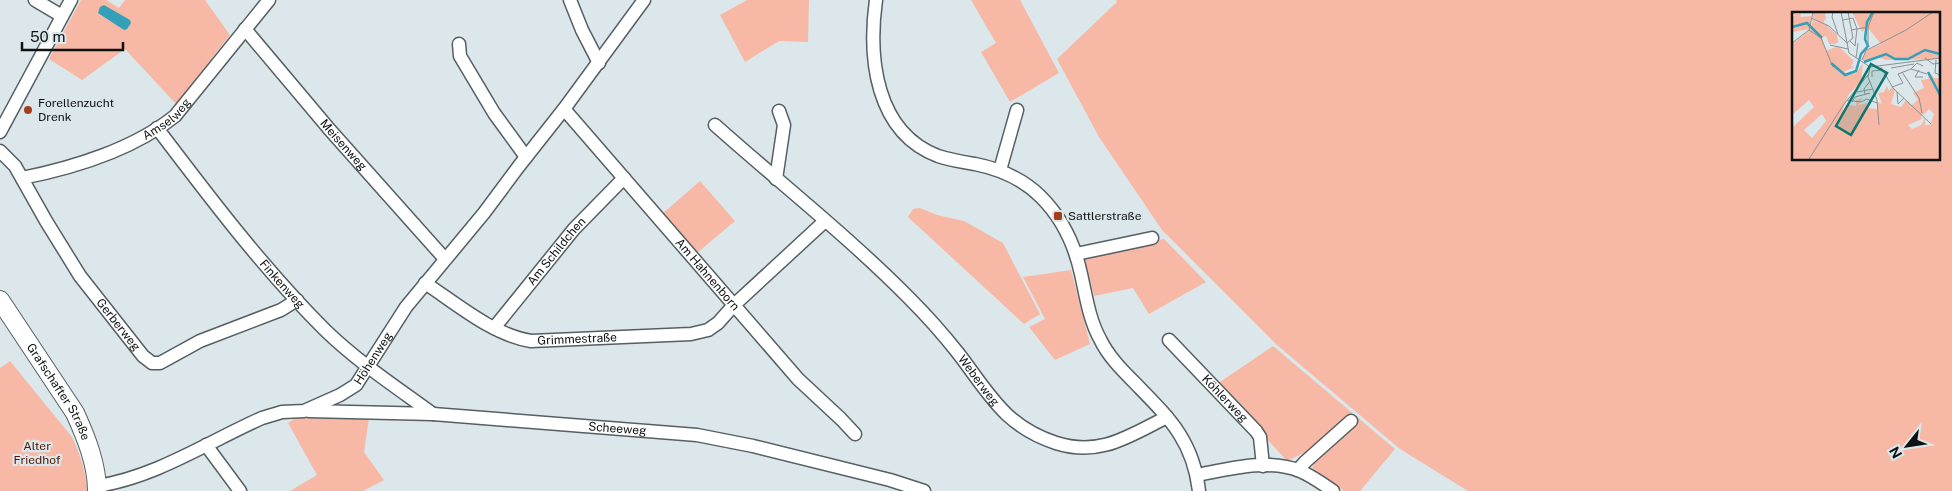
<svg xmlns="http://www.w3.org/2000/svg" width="1952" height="491" viewBox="0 0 1952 491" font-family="'Public Sans',sans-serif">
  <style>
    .green { fill: #f7b9a6; fill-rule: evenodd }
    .water { fill: #339fb8 }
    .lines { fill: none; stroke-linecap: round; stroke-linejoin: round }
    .street-casing { stroke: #555f62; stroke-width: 15 }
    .secondary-casing { stroke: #555f62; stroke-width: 20 }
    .street { stroke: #fff; stroke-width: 12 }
    .secondary { stroke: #fff; stroke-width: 18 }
    .poi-dot { fill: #a53e1b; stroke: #dbe7ea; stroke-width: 2 }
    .labels { text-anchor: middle; stroke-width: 4.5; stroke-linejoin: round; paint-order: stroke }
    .poi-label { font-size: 12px; fill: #0e1213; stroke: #dbe7ea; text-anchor: start }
    .street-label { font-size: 12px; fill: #0e1213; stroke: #dbe7ea }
    .park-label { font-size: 12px; fill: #541804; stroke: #dbe7ea }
    .inset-river { fill: none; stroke: #339fb8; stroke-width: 2.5 }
    .inset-road { fill: none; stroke: #899294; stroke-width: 1 }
    .view { fill: #0f766e; fill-opacity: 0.15; stroke: #0f766e; stroke-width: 2.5 }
    .inset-edge { fill: none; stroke: #0e1213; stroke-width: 2.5 }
  </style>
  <rect width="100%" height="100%" fill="#dbe7ea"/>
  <!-- green -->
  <path class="green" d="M81,0h25l13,8 6,-8h80l25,35 -54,69 -51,-55 -43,31 -33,-21z
    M747,0h62l-1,42 -29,-1 -34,21 -25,-47z
    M971,0h49l39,73 -49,29 -29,-50 15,-9z
    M1116,0h836v491h-484l-68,-42 -123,-104 -115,-115 -63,-93 -42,-78 60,-57zM1793,14h145v145h-145z
    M700,181l35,40 -38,32 -35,-39z
    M920,208l17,7 27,6 39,22 37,71 -16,10 -116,-107 5,-8z
    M1164,239l42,43 -57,32 -16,-26 -39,8 -10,-39z
    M1071,270l19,74 -35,16 -26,-33 16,-8 -22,-42z
    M1273,346l122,103 -35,42h-16l-31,-22 -3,-19 -23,11 -70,-77z
    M10,361l62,76c8,17 14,35 15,54h-87v-123z
    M299,416l70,2 -5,34 20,28 -21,11h-73l27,-16 -29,-52z"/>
  <!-- water -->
  <path class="water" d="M104,5l26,15 1,3 -4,6 -3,1 -26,-17 2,-6z"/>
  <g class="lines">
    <!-- street casing -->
    <g class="street-casing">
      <g id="street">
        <path d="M35,0l27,16"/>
        <path d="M570,0l12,30 17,33"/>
        <path d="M876,0c-8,57 -1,132 62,156 12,4 25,6 37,8 25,5 48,15 66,33 21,21 34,49 40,77 5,22 8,45 19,65 8,17 22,31 35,44 34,35 58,57 64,108"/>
        <path id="s1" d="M245,29l85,101 115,129"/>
        <path d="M459,44l1,12 34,57 32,44"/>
        <path id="s2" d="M564,109l234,270 43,40 14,15"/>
        <path id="s3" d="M715,125c65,58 134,112 195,174 17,17 33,35 48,54 31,40 46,73 98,90 44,14 73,-7 111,-26"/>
        <path id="s4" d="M157,128c53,70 106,140 168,202 33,32 71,57 108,84"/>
        <path d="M0,132l71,-132"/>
        <path id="s5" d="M0,151l15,15 31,55 34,55 63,80 9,7h8l40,-22 81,-31 16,-10"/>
        <path d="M1000,170l17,-60"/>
        <path id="s6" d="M22,178c51,-10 112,-29 153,-62l94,-116"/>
        <path d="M776,179l8,-54 -5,-14"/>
        <path d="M1076,254l76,-16"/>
        <path id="s7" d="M425,283c32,21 68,52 106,58l160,-7 17,-4 10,-7 16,-18 91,-84"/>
        <path id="s8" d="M494,328l80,-99 50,-51"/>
        <path id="s9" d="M1169,340l87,91 4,6 3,29"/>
        <path id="s10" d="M309,411l124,3 264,21 56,11 137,34 34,11"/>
        <path d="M206,445l34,46"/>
        <path d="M1298,470l7,-8 46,-41"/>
        <path d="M1197,475c32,-6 71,-17 103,-4 12,5 23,13 33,20"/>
        <path id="s11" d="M97,486c59,-9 111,-44 165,-68l20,-6 22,-1 36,-16 16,-10 50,-78 78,-94 35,-47 45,-57 80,-109"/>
      </g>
    </g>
    <!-- secondary casing -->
    <g class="secondary-casing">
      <g id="secondary">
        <path id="s12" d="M0,300l75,113c11,24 22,51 22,78"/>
      </g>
    </g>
    <!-- street -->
    <use href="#street" class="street"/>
    <!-- secondary -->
    <use href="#secondary" class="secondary"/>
  </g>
  <!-- markers -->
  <g class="poi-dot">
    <circle cx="28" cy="110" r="5"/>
    <rect x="1053" y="211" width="10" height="10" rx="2.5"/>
  </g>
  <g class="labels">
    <!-- poi labels -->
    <g class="poi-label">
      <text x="38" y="107">Forellenzucht<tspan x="38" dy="14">Drenk</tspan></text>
      <text x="1068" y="220">Sattlerstraße</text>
    </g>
    <!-- street labels -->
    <g class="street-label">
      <text dy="4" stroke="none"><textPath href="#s6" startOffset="158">Amselweg</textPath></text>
      <text dy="4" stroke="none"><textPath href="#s1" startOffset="152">Meisenweg</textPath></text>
      <text dy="4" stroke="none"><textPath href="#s8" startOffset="99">Am Schildchen</textPath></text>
      <text dy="4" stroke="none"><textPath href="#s2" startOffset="219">Am Hahnenborn</textPath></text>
      <text dy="4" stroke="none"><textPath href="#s4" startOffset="200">Finkenweg</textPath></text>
      <text dy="4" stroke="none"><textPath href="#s5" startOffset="211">Gerberweg</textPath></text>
      <text dy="4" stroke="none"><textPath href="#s7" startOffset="168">Grimmestraße</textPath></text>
      <text dy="4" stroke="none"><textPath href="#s11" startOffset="312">Höhenweg</textPath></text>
      <text dy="4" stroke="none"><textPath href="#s3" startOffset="368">Weberweg</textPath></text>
      <text dy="4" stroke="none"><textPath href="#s12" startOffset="109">Grafschafter Straße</textPath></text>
      <text dy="4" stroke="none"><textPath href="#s9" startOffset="81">Köhlerweg</textPath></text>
      <text dy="4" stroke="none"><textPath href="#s10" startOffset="309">Scheeweg</textPath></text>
    </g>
    <!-- park labels -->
    <g class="park-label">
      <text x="37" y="450">Alter<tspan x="37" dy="14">Friedhof</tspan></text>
    </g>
  </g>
  <!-- overview -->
  <g transform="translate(1792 12)">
    <rect width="148" height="148" fill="#dbe7ea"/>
    <path d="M0,0h6l-4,2h5l-1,4 2,-6 1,5 10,-1 -1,13 -18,3v-15l4,-2h-3zM21,0h12l1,7 -3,3 14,13 1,7 -3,2h-6l-3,-8 -4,1 4,14 12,-5 16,15 -3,5 4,1 -10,4v4l11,-2 7,-10 -2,19 -12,12 -7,17 7,-6 7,1v-6l7,-2 -5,7 9,-2 -1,5 11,1 1,-7 4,2 -4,-11 6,-1 3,-6 2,5 3,-4 3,3 -4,14 10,3 5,-7 6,5 6,-5 -5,-7 11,-5 -3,-8 7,-1 1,-7 5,6h5v81h-147v-31l22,-21 -5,-7 -17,15v-71l18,-14 3,-10 7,4 -7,-6zM137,97l5,5 -4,11h-5v-7l-4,7 -9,4 -4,-4 14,-6 -1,-2zM30,102l4,7 -14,17 -8,-8zM60,0h87v47l-53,1 -10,-3 -11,5 -3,-2 4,-9 15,-7 -14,-17 -5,5z" fill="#f7b9a6" fill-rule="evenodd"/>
    <path class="inset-river" d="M0,15l15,-4 15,15M72,50l22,-8 9,5h13l17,-9 15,4M39,51l14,12 11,-4 5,-17 7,-8 -3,-7 2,-17 6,-10M136,60l12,23"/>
    <path class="inset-road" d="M41,0l-1,5 6,17M49,0l8,41 21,14 70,-9M19,6l18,8 18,17M51,8l10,-2 4,11M76,15l6,-15M17,18l12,8 12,29M59,18l17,-3M58,29l5,5 2,-17M0,31l17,-13 4,-18M55,31l6,-5 -5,-26M38,33l18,4M75,38l39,-20 27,-18M64,46l2,-15M133,46l8,6 7,-1M70,48l6,-14v-19M144,48l-1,13 5,2M78,55l-2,10 9,23 2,25M89,55l12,21 38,36M99,56l23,-4M119,57l6,-6 6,3M127,58l-4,7h8M110,60l17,26 3,15M106,62l13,-5 16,5M80,65v-6l10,-1M100,75l11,-4 -5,-9M65,80l16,-3M105,80l1,12 6,-6M73,82l-1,-5 6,-8M55,88l14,2 6,-3 10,4M60,90l3,-5 15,-4M17,147l35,-55 24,-29"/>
    <path class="view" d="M79,52l16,9 -36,62 -15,-9z"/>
    <rect width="148" height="148" class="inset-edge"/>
  </g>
  <!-- north arrow -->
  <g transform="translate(1907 446) rotate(240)" stroke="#dbe7ea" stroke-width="4" paint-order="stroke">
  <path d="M0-4L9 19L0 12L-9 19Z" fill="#0e1213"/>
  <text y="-8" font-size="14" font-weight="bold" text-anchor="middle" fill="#0e1213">N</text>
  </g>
  <!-- scale -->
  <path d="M22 42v8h101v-8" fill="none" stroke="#0e1213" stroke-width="2.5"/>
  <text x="30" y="42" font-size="15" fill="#0e1213" stroke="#dbe7ea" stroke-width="4" paint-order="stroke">50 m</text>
</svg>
